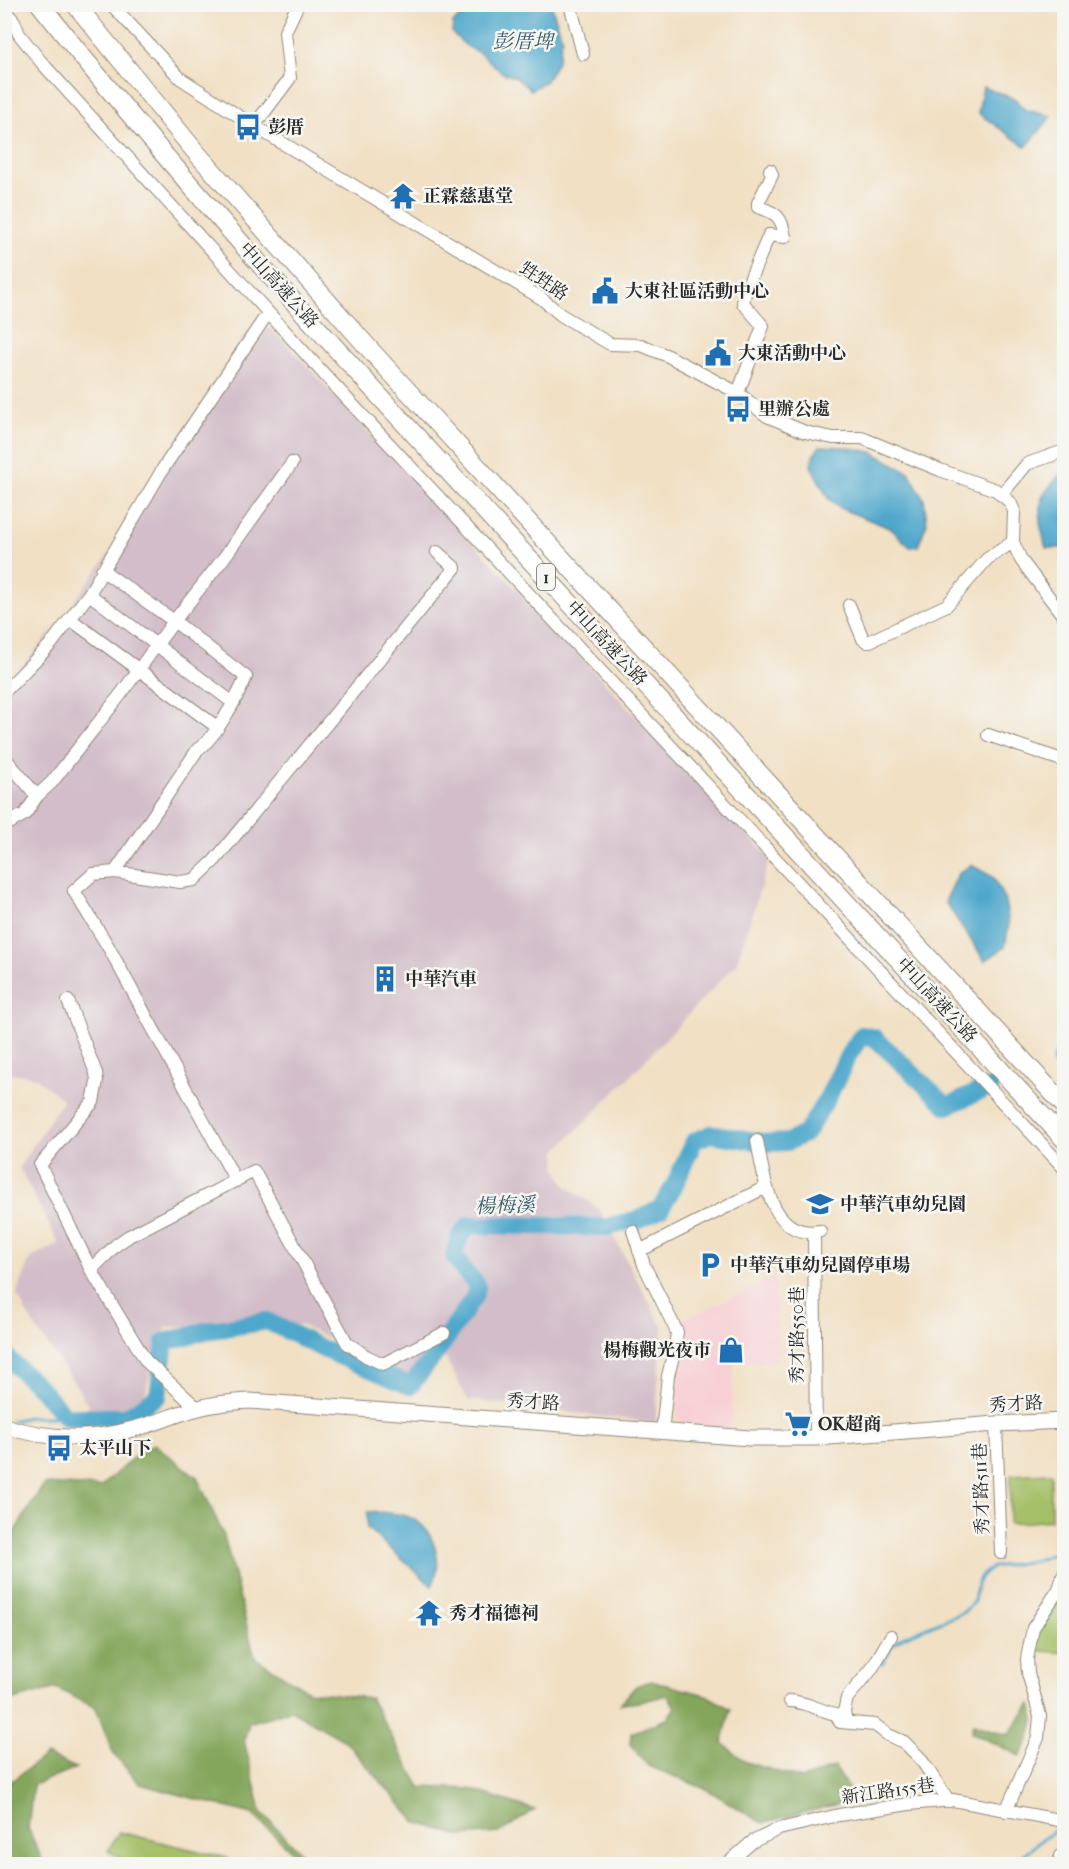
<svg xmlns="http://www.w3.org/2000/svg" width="1069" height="1869" viewBox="0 0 1069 1869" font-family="'IM FELL French Canon','Noto Serif TC',serif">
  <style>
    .built { fill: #f7cfd4 }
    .industrial { fill: #d2bdc8 }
    .green { fill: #a5c067; stroke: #687649; stroke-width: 1.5 }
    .forest { fill: #84a65c; stroke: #586844; stroke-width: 1.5 }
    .water { fill: #4fa8cc; stroke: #3d6a7c; stroke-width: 1.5 }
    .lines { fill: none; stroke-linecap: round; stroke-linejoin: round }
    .stream { stroke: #4fa8cc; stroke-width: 3 }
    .river { stroke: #4fa8cc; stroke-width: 18 }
    .minor-casing { stroke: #8e8678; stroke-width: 14 }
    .major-casing { stroke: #8e8678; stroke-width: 17 }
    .highway-casing { stroke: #8e8678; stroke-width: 20 }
    .minor { stroke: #fff; stroke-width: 12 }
    .major { stroke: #fff; stroke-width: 15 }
    .highway { stroke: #fff; stroke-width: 18 }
    .labels { text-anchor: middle; stroke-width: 5; stroke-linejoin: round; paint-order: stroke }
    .shield { fill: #f6f6f2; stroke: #686867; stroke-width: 1.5 }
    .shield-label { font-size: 16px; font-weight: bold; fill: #2b2b2b }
    .poi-label { font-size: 18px; font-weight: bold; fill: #2b2b2b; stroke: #f6f6f2; text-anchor: start }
    .street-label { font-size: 18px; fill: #2b2b2b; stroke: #f6f6f2 }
    .water-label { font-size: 20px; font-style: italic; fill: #395d6b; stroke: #f6f6f2 }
  </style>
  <rect width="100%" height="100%" fill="#f6f6f2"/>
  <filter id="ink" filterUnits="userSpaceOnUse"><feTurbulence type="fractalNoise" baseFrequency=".0167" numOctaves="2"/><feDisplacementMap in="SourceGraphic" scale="12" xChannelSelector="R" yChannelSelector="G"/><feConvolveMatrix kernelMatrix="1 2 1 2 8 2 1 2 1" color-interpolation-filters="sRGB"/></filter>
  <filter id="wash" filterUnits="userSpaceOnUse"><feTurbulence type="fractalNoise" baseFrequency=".008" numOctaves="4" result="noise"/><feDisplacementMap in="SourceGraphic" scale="24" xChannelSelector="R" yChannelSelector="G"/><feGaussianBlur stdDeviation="1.35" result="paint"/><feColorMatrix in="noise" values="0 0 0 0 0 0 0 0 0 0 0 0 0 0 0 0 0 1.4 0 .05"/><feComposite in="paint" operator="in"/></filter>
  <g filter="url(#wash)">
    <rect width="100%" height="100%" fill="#f1e0c4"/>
    <!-- built -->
    <path class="built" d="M775,1277l2,86 -43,-2 -3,67 -44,-3 -8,-5 -4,-31 7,-24 4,-25 -4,-20z"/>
    <!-- industrial -->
    <path class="industrial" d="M271,328l499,530 -34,106 -116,123 -63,63 -1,17 11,20 32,22 64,119 -8,95 -187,-23 -32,-59 -26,37 -109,-53 -134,2 -14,32 -10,43 -45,20 -24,-40 -41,-58 -16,-29 13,-37 29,-14 -40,-77 44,-67 -28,-23 -30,-5v-388l12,-12 38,-44 99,-136 92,-160z"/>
    <!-- green -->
    <path class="green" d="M1051,1473v47l-42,4 2,-49z
      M1064,1587v66l-32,-3 3,-16z
      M119,1832l108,26 6,6h-102l-23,-13z"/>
    <!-- forest -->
    <path class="forest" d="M154,1444l43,33 27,59 31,122 53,33 62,7 50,89 50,2 65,21 -36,23 -38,3 -45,-14 -71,-81 -54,-31 -42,13 -5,17 17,72 51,52h-7l-53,-50 -112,-30 -27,-31 -17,-45 -40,-20 -45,13 -6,-3v-151l39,-63 57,3 36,-33z
      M651,1681l55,14 25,14 -9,34 24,19 56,17 33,-12 20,33 -93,23 -54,-33 -60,-24 -18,-22 1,-11 36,-14 8,-12 -7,-12 -28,7 -20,2 16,-18z
      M1031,1704l4,14 -6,22 -9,16 -49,-24 2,-8 35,11z
      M46,1755l30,13 -43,17 -5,43 16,36h-39v-80l1,1z"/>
    <!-- water -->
    <path class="water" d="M551,4l11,34 -4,22 -12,21 -15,9 -16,-13 -12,-4 -22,-19 -16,-9 -13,-12 1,-10 23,-18z
      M983,87l32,12 10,11 27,6 -26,31 -48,-34z
      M820,446l25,1 27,5 37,20 15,27 3,24 -9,23 -8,1 -20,-19 -48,-19 -14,-11 -17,-32 2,-10z
      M1064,471v77h-18l-6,-25 2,-27 19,-23z
      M971,865l22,12 12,23 4,24 -4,23 -20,14 -40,-59 13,-28z
      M367,1512c30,0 56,1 67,33 5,15 5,27 -2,41l-65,-58z"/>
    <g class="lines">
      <!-- stream -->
      <path class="stream" d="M12,1421l16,-4h38
        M882,1664l10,-19 11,-8 61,-25 10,-11 3,-17 4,-8 12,-9 42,-6 25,-10 4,3
        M1011,1864l45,-35 8,-2"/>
      <!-- river -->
      <path class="river" d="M1060,1061l4,-6
        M4,1355l34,31 28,31h60l32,-21 7,-54 40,-11 62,-10 58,29 85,36 27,-34 37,-55 3,-9 -1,-5 -13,-13 -9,-15 5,-17 10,-13 138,2 32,-8 21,-10 14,-23 20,-45 17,-7 57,9 20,-1 18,-9 22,-36 21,-43 13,-19 13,3 72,68 43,-19"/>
    </g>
  </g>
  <g filter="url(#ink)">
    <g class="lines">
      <!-- minor casing -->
      <g class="minor-casing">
        <path id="minor" d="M111,4l69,74 74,48 287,172 20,17 49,29 31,1 27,11 70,37 29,23 38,16 28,6h29l78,32 56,20 14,12 4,9 -1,31 8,18 43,57
          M570,4l13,50
          M4,10l10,11 5,13 23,29 281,310 741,795
          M254,126l36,-48 -5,-46 13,-28
          M738,393l25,-67 -20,-23 3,-14 23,-54 16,2c-3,-20 -8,-24 -27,-30v-4l14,-28 -2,-5
          M1001,495l26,-31 37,-13
          M102,570l72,51 72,56c-8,19 -31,62 -48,72l-83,123
          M89,594l143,108
          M849,605l14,34 5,3 79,-37 40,-46 26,-17
          M70,619l147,108
          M4,692l47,-48 38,-50 75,-127 104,-154
          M988,735l71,24 5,-1
          M4,757l33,39
          M4,826l21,-12 12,-18 15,-14 69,-88 53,-73 49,-62 69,-96
          M68,1001l28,72 1,8 -4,21 -53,63 51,105 55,91 51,47
          M757,1141c7,35 13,99 63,90
          M236,1181l-127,-233 -35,-57 19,-17 22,-2 65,10 14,-2 21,-20 240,-292 -18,-16
          M633,1231l11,34 33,67 -2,16 -7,28 -6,56
          M814,1232l2,206
          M639,1251l127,-64
          M91,1270l25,-25 13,-9 125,-65 93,172 19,13 17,8 61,-31
          M996,1424l5,129
          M790,1701c17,1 30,10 46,13l4,8 35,3 13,10 16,7 16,16 29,43
          M846,1722l-2,-10 3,-14 24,-28 20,-34
          M1006,1811l32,-73 2,-22 -12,-43 -1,-14 6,-31 26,-39 5,-16
          M1060,1856l4,4
          M727,1864l25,-22 27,-13 60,-14 70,-11 44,-4 111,21"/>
      </g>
      <!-- major casing -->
      <g class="major-casing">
        <path id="major" d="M4,1426c42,13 87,15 129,3 23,-5 44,-16 66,-21 17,-5 34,-6 51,-7l500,37h66l180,-14 68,-3"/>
      </g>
      <!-- highway casing -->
      <g class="highway-casing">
        <path id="highway" d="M40,4c146,185 308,358 467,531 186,201 372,403 557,604
          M75,4l119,146 179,203 691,752"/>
      </g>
      <!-- minor -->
      <use href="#minor" class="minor"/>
      <!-- major -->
      <use href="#major" class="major"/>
      <!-- highway -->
      <use href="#highway" class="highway"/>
    </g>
  </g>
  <!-- icons -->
  <defs>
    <g id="bus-bare" transform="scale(2.07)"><path d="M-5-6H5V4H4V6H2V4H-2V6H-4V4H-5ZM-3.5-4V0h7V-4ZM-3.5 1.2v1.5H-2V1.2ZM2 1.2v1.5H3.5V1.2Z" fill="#1f6fb2" stroke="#f6f6f2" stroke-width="2.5" paint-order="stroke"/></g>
    <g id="temple-bare" transform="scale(2.07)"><path d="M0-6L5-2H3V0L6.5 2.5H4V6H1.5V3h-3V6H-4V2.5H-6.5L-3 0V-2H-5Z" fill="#1f6fb2" stroke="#f6f6f2" stroke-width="2.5" paint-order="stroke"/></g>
    <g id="civic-bare" transform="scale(2.07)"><path d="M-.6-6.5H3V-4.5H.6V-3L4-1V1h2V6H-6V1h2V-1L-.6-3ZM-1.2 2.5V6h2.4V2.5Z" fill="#1f6fb2" stroke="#f6f6f2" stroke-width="2.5" paint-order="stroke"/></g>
    <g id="building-bare" transform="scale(2.07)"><path d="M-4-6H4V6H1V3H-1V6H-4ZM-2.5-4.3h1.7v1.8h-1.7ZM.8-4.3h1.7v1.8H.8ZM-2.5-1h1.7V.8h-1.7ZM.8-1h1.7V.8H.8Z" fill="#1f6fb2" stroke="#f6f6f2" stroke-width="2.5" paint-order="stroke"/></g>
    <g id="school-bare" transform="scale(2.07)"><path d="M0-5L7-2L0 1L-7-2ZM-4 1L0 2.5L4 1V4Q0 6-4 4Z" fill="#1f6fb2" stroke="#f6f6f2" stroke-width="2.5" paint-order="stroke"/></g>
    <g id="parking-bare" transform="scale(2.07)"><path d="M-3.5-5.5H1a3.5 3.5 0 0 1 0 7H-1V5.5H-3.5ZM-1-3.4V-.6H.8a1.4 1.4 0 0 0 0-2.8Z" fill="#1f6fb2" stroke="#f6f6f2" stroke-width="2.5" paint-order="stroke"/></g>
    <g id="shop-bare" transform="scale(2.07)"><path d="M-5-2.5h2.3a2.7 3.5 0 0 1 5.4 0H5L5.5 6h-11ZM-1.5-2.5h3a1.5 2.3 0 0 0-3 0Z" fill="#1f6fb2" stroke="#f6f6f2" stroke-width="2.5" paint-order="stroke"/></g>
    <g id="supermarket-bare" transform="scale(2.07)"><path d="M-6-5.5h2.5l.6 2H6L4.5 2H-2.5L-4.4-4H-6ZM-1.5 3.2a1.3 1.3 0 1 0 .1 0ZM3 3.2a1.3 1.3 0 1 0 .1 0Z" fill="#1f6fb2" stroke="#f6f6f2" stroke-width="2.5" paint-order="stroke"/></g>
  </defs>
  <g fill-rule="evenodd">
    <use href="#bus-bare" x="248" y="127"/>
    <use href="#temple-bare" x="403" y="196"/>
    <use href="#civic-bare" x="605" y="291"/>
    <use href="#civic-bare" x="718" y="353"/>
    <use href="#bus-bare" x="738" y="409"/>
    <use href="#building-bare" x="385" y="979"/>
    <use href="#school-bare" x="820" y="1204"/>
    <use href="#parking-bare" x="710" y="1265"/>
    <use href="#shop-bare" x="731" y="1350"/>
    <use href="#supermarket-bare" x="798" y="1424"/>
    <use href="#bus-bare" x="59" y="1448"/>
    <use href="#temple-bare" x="429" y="1613"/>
  </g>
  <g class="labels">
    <!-- shield labels -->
    <rect class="shield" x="537" y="564" width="18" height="26" rx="4.5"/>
    <g class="shield-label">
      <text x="546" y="583">1</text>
    </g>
    <!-- poi labels -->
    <g class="poi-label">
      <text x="268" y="133">彭厝</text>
      <text x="423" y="202">正霖慈惠堂</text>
      <text x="625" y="297">大東社區活動中心</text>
      <text x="738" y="359">大東活動中心</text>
      <text x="758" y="415">里辦公處</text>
      <text x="405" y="985">中華汽車</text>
      <text x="840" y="1210">中華汽車幼兒園</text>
      <text x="730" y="1271">中華汽車幼兒園停車場</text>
      <text x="711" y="1356" text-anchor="end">楊梅觀光夜市</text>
      <text x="818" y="1430">OK超商</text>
      <text x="79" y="1454">太平山下</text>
      <text x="449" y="1619">秀才福德祠</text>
    </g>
    <!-- street labels -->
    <g class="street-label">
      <text transform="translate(544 281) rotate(34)" y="6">甡甡路</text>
      <text transform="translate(279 285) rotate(48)" y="6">中山高速公路</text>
      <text transform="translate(607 643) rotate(47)" y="6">中山高速公路</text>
      <text transform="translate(937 1000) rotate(47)" y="6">中山高速公路</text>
      <text transform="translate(797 1335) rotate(-90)" y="6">秀才路550巷</text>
      <text transform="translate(533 1402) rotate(4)" y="6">秀才路</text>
      <text transform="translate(1016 1404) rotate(-3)" y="6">秀才路</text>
      <text transform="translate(981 1489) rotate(-92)" y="6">秀才路511巷</text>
      <text transform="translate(888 1791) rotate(-8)" y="6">新江路155巷</text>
    </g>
    <!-- water labels -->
    <g class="water-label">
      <text x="523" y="48">彭厝埤</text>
      <text transform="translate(505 1205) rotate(-2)" y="7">楊梅溪</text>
    </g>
  </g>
  <!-- margin -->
  <rect width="1069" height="1869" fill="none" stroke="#f6f6f2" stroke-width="24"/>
</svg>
